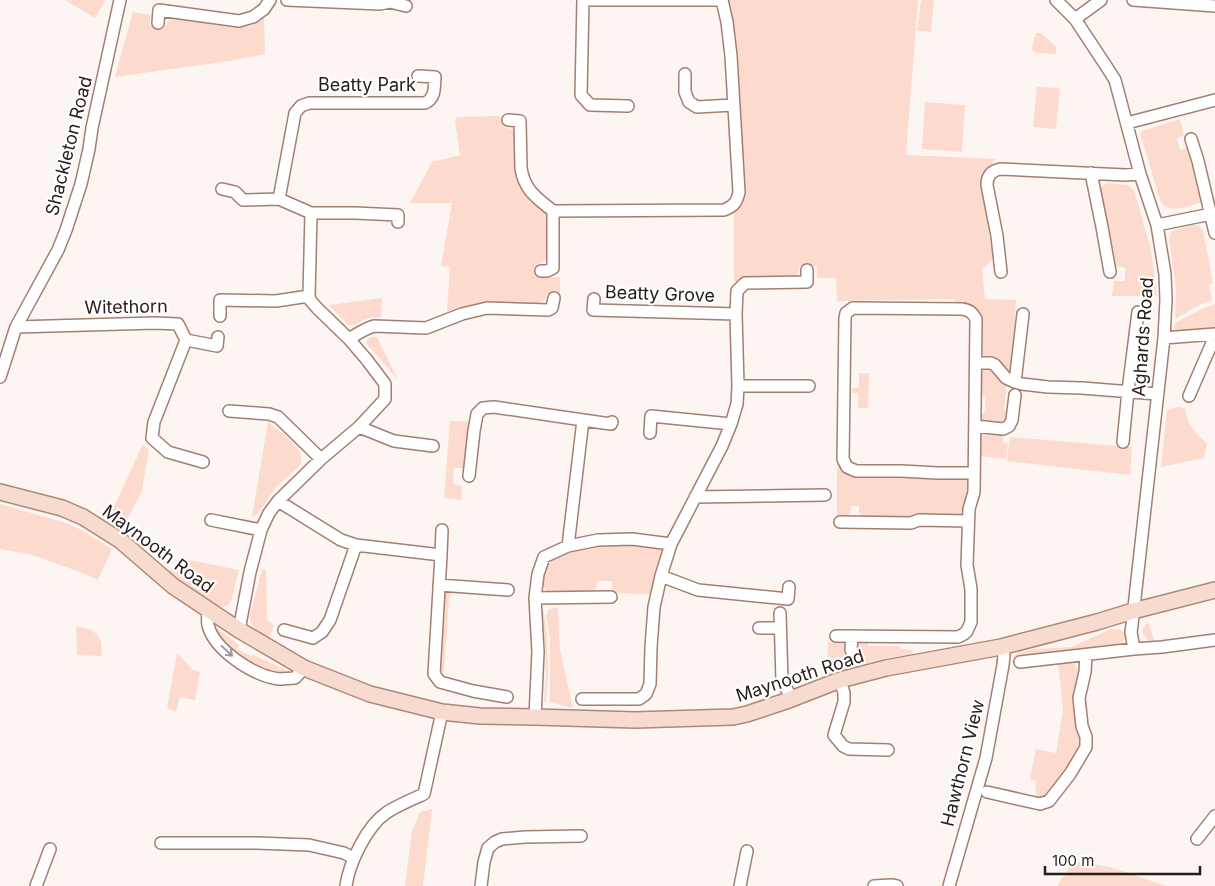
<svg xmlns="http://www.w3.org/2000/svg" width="1215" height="886" viewBox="0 0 1215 886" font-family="Inter,sans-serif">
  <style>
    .green { fill: #fcdacd }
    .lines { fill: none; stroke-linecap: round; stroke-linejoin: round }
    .minor-casing { stroke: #a27f71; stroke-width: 14 }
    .major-casing { stroke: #ad8879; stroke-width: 18 }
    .minor { stroke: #fff; stroke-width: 11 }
    .major { stroke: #f8dbcf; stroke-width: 15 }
    .oneway { stroke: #9f9896 }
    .labels { text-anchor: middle; stroke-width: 4.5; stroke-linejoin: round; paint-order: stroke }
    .street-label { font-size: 18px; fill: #291b16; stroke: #fff }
  </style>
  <rect width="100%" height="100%" fill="#fdf5f2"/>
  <!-- green -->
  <path class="green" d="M65,0h37l3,1 -10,17z
    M728,0h190l-12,155 89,4 -11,18 -3,8 12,73c-3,6 -7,7 -11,12l3,29 31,1 -1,21 2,1 -5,48 -1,2 -3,-1c-4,-5 -7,-10 -13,-12 -7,-3 -11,-1 -15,-8l-3,-40c-6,-7 -12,-7 -21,-7l-2,-5 -117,2 -1,-23h-19v-12h-18l-1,8 -5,3 -47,1 -10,9 -2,-8v-67l7,-9 3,-17 -3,-82 -6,-52 -1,-29z
    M921,0h13l-3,32 -14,-1z
    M133,12l17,3v11h16l2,-5 5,-3 63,10 16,-2 12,-8 1,36 -36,7 -114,16z
    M1036,33h5l15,14v5l-1,2 -18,-1 -4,-2 -1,-3 3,-13z
    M1037,87l23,1 -4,41 -23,-2z
    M925,102l40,3 -3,47 -40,-3z
    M499,116l5,11 11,3 15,68 17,16 1,41 -4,6 -7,4v12h23v17h-13l-2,6 -8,4 -48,-1 -18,2 -24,6 3,-44 -9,-1 11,-63h-42l22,-41 28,-7 -5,-34 2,-4z
    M1180,119l4,16 -7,3 3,12 7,-2 5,4 11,47 -2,3c-12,4 -33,14 -41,-2l-20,-67 2,-2z
    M1107,183l21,2 6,5 17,60 6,46h-45l2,-15h11v-13l-8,-2 -2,-1 -15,-74 3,-6z
    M1192,225h6l5,5 10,53 -4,1 3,16 -11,4 -26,15 1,-30 -7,-51 3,-7z
    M382,298l-1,19 -13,1 -17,8 -3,-1 -19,-20z
    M1215,304v23l-35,6h-3l-3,-3 1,-7 27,-14z
    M371,337h6l21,43 -32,-37 1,-3z
    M987,368l4,1 16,13 -3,28 4,2v7l-5,5 -23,-3 -1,-6 5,-2 1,-5 1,-11 -6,-3 1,-22z
    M859,373h10l-1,35h-10v-15h-6v-5h7z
    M1178,407l7,1c3,17 8,24 22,35l-3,15 -43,9 6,-57z
    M450,421l19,1 -4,46h-11l-1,16 9,2 -1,14 -17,-2z
    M268,422c10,9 43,29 31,44 -8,9 -19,15 -26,25 -5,7 -13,24 -21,26z
    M980,434l23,1v7l5,1 -2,16 -28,-3z
    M1010,437l122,10 -2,28 -123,-14z
    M143,444l6,5 -7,42 -19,36 -8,-9 -3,-7z
    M837,463h2c7,16 21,15 36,12l92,3 2,2c0,11 0,28 -9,36l-48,2h-49l-4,-5v-7h-8l-1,7 -4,4 -9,1z
    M0,504l63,18 19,8 30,19 -14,31 -18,-8 -51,-18 -29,-5z
    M644,543l12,3 5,4 1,6 -6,15 -5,23 -39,-1v-12h-14l-2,7 -3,3 -44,2c-6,-4 -8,-10 -6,-17 1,-4 1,-8 4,-11 16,-19 74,-20 97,-22z
    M179,558l60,12 -8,31c-4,6 -7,6 -13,5l-49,-34z
    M262,569l4,1 1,49 7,7 -5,11c-11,-6 -19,-8 -19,-22z
    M449,590l11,2 -9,2 -2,4 -5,74h-5l5,-78z
    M558,607l2,43 13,58 -24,-6 1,-6v-57l-4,-23 2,-6z
    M542,610l2,1 3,25 1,38 -2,28 -2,-1 2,-26 -1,-27z
    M1148,622l7,20 -7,-2 -6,-8 1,-4z
    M213,626l4,2 22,17 -2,4 14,7 2,-1 3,1 34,16c-4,1 -8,2 -12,2 -24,-3 -56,-26 -65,-48z
    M76,627c11,0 22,4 25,15 1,4 0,10 1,14l-25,-1z
    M1111,629c5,0 10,0 14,4v5l-2,5c-17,4 -33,7 -50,9 -13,1 -49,0 -58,8l-1,-4 4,-3 17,-4 36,-2z
    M860,641h8v5h32v3l12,1 1,4 -38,6 -48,17 1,-35h14l4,4 1,8 7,-1 1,-6z
    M177,653l16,17 7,2 -5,28 -15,-3 -4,15 -9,-4z
    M1073,662l3,4 3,8 -4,19 7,49 -4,12 -29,40 -8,5 -4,-2 -2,-8 2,-8 -7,-2 6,-30 20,4 7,-43 -5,-47z
    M432,809l-9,77h-18l7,-55 8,-19z
    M1075,861l35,6 56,19h-109l15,-22z"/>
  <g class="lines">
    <!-- minor casing -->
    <g class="minor-casing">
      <path id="minor" d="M287,0l93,4 10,-2 16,4
        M583,0l-2,95 9,10 38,1
        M589,0h133
        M1056,0l19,19 33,50 7,11 25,94 17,51 8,49 1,26 -2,38 -32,287 -1,7 3,17
        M1133,0l82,6
        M1075,19l26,-19
        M158,23l1,-13 80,11 14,-4 11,-8 6,-9
        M685,74v18l4,10 8,5 36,-2
        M508,120l12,1 1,47c3,22 16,30 32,43l171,-1c10,-4 13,-8 15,-18l-8,-136 -4,-34 -5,-22
        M1127,123l88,-23
        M1191,139l7,22 17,72
        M1091,173l11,54 8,45
        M222,189l13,3 8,8 36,-1 32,14h44l43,2v7
        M279,199l16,-86 6,-7 8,-3h116c11,-5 9,-16 10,-26l-17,-1
        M1157,225l54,-11
        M541,271h6l6,-3v-57
        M1001,272l-4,-36 -10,-51c0,-9 4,-14 13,-16l125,6 15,-1
        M594,299l-1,11 143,4
        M220,316v-16l56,1 33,-5
        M16,327l139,-4 23,1 8,16
        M1164,338l51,-4
        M349,339c8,-5 15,-10 25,-13l52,2 36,-14 25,-6 61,2 4,-2 2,-10
        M186,340l-32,82 -2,16 16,14 35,10
        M186,340l31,6 1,-9
        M976,363h15l4,2 11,13 9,4 7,2 26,3 34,1 75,6
        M0,377l16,-50 42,-77 8,-20 15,-46 8,-35 3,-21 28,-128
        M1015,382l8,-68
        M738,386h71
        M1189,396l26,-60
        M229,411l40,3 9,3 43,42
        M583,420l28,4 1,-2
        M975,426l28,3 6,-3 3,-6 3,-25
        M359,427l35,14 39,5
        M650,433l1,-17 80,8
        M1123,442l5,-51 10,-79
        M469,476l5,-45 3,-17 6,-6 11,-1 89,13 -15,126
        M695,497l130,-2
        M278,501l63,39 15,5 85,10 -7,119 6,8 33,9 34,6
        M211,520l50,10
        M840,522l71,1 8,-3 49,1
        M671,544l-10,32 37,14 90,9 1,-12
        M441,555l1,-25
        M439,585l69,5
        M535,598l76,-1
        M208,609c0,5 -1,11 0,16 6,25 46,51 71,54 5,0 11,-1 16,-1l9,-10
        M780,613l2,68 10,18
        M759,628h21
        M239,630l11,-58 11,-42 8,-17 9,-12 43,-42 38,-32 26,-28v-15l-18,-24 -18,-21 -32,-31 -7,-8 -1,-4 2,-83
        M284,630l29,8 9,-6 8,-12 26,-75
        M836,636l122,1 6,-3 3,-3 4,-9v-33l-4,-24 2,-56 5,-17 2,-173c-4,-7 -7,-9 -14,-10l-109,-1 -7,5 -1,5 -2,141 4,8 9,4h45l37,2h36
        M851,650l1,-14
        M1020,662l114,-13 28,-2 53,-7
        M840,680l4,13v9l-10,33 9,11 6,3 39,1
        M582,699h57l7,-5 4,-10 1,-37 3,-40 7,-31
        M535,717l3,-65 -3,-54 3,-24 6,-17 24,-11 30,-6 34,-1 39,5 51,-98 9,-22 6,-20 1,-18 -2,-72 1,-23 8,-8 62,-1v-12
        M987,792l53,12 9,-3 21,-27 9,-15 7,-12v-10l-4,-11 -3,-28 6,-26 1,-17
        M1197,839l18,-23
        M161,843h96l52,2 35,8 9,5
        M36,886l14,-37
        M346,886c3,-23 21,-60 40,-73 10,-7 27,-14 38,-19l18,-82
        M481,886l3,-24 4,-14 7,-6 7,-3 23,-2 56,-1
        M740,886l7,-35
        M874,886l17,-1 6,1
        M949,886l37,-128 17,-93 1,-10 -3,-8"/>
    </g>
    <!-- major casing -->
    <g class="major-casing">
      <path id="major" d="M0,492l62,16 21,9 38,24 52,45 66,44 65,38 66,26 72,18 38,4 55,1 100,3 98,-3 14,-3 39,-13 54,-21 46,-12 115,-21 96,-25 36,-11 82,-21"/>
    </g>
    <!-- minor -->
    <use href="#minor" class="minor"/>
    <!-- major -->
    <use href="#major" class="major"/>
  </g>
  <!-- one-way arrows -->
  <defs><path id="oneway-shaft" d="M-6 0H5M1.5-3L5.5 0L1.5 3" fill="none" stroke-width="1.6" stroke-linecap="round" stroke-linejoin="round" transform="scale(1.25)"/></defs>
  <use class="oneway" href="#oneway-shaft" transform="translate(227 651) rotate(43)"/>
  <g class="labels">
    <!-- street labels -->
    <g class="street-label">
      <text x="367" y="91">Beatty Park</text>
      <text transform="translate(69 146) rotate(-76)" y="6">Shackleton Road</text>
      <text transform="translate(660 294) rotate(2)" y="6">Beatty Grove</text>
      <text transform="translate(126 307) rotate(-1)" y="6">Witethorn</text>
      <text transform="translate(1143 337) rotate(-86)" y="6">Aghards Road</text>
      <text transform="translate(158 549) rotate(37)" y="6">Maynooth Road</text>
      <text transform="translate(800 676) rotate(-18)" y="6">Maynooth Road</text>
      <text transform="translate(963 763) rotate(-76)" y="6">Hawthorn View</text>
    </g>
  </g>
  <!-- scale -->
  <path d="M1045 866v8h155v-8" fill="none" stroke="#291b16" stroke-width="2.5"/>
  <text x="1052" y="866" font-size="15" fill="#291b16" stroke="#ffffff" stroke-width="4" paint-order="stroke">100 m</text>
</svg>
